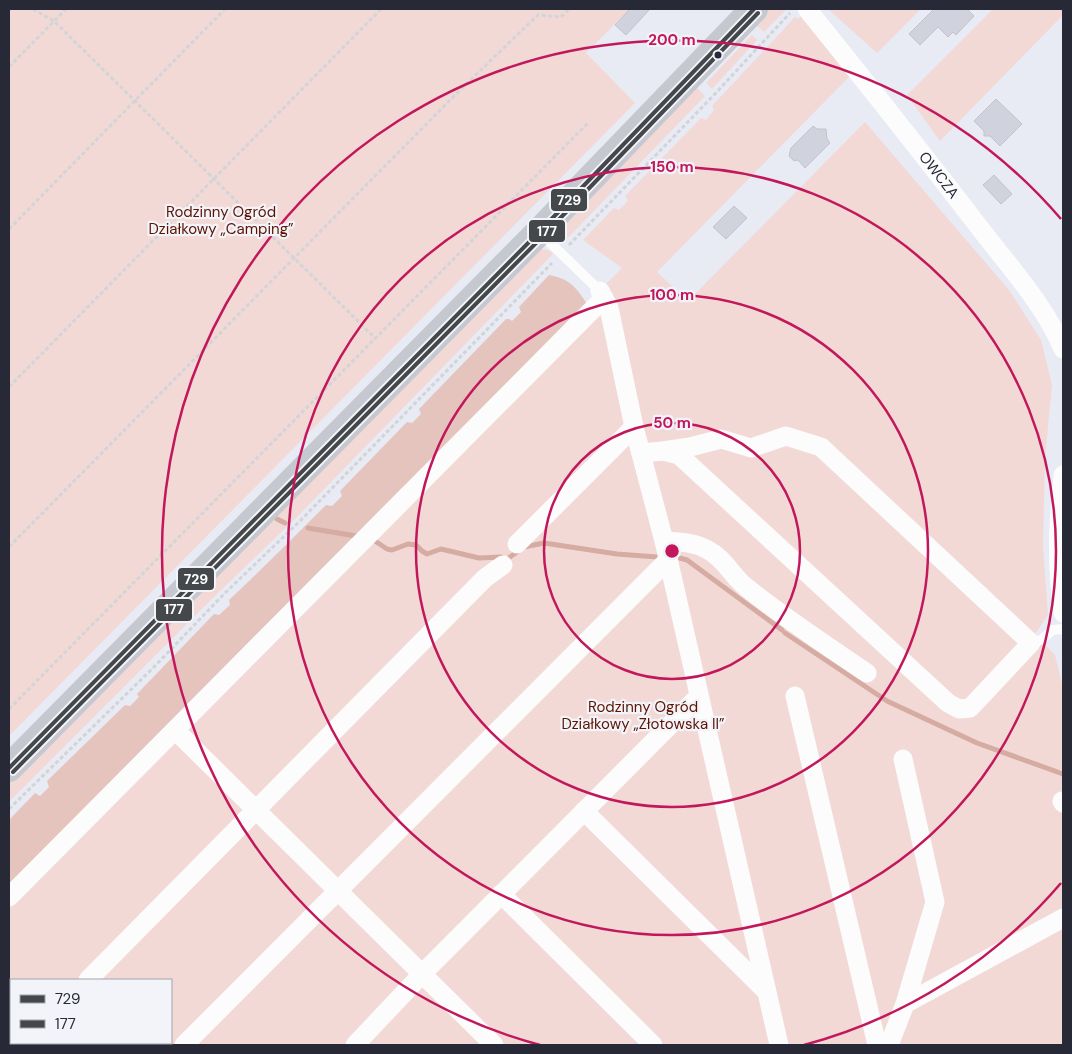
<svg xmlns="http://www.w3.org/2000/svg" width="1072" height="1054" viewBox="0 0 1072 1054" font-family="'DM Sans',sans-serif">
  <style>
    .green { fill: #f2d9d6; fill-rule: evenodd }
    .forest { fill: #e5c4be }
    .lines { fill: none; stroke-linecap: round; stroke-linejoin: round }
    .stream { stroke: #d5aba2; stroke-width: 5 }
    .building { fill: #d0d2dd; stroke: #c0c2cc }
    .path { stroke: #d3d4d7; stroke-width: 3; stroke-dasharray: 4 2.5; stroke-linecap: butt }
    .lane { stroke: #fcfcfd; stroke-width: 10 }
    .street { stroke: #fcfcfd; stroke-width: 19 }
    .secondary { stroke: #c6c8cf; stroke-width: 28 }
    .bus-1-casing { stroke: #f2f4fa; stroke-width: 8 }
    .bus-2-casing { stroke: #f2f4fa; stroke-width: 8 }
    .bus-1 { stroke: #45484a; stroke-width: 4 }
    .bus-2 { stroke: #45484a; stroke-width: 4 }
    .ring { fill: none; stroke: #c2185b; stroke-width: 2.5 }
    .bus-dot { fill: #272a36; stroke: #f2f4fa; stroke-width: 2 }
    .labels { text-anchor: middle; stroke-width: 4.5; stroke-linejoin: round; paint-order: stroke }
    .street-label { font-size: 15px; fill: #272a36; stroke: #f2f4fa }
    .park-label { font-size: 15px; fill: #5d1300; stroke: #f2f4fa }
    .centre { fill: #c2185b; stroke: #f2f4fa; stroke-width: 2.5 }
    .ring-label { font-size: 15px; text-anchor: middle; font-weight: bold; fill: #c2185b; stroke: #f2f4fa; stroke-width: 4.5; stroke-linejoin: round; paint-order: stroke }
    .line-badge { stroke: #f2f4fa; stroke-width: 2 }
    .badge-label { font-size: 14px; text-anchor: middle; font-weight: bold; fill: #fff }
  </style>
  <rect width="100%" height="100%" fill="#e8eaf4"/>
  <!-- green -->
  <path class="green" d="M9,9h621l-44,44 49,50 -626,633z
    M766,9h21l-23,23 -11,-10z
    M828,9h93l-44,44z
    M993,9h70v6l-123,126 -33,-46z
    M802,15l48,61 -193,196 31,29 177,-179 144,168 32,50 11,45 -7,73 -2,87 5,70 -13,19 20,21 8,33v357h-1054v-158l392,-398 9,-7 212,-214 -39,-28 31,-32 5,2 9,-9 -3,-5 76,-78 5,2 8,-10 -2,-4 83,-89 3,2zM11,980h160v63h-160z
    M752,35l5,5 -45,49 -4,-4 -1,-3z
    M694,85l11,11 -143,148 -4,-5v-12z
    M541,249l7,1 5,4 -257,264 -76,73 -211,211v-23z"/>
  <!-- forest -->
  <path class="forest" d="M549,275c21,4 27,12 38,29l-177,178 -9,7 -392,398v-67l26,-27 5,3 9,-9 -2,-6 78,-76 5,1 9,-9 -2,-3 77,-80 5,1 11,-10 -1,-5c33,-31 65,-63 97,-95l6,1 10,-10 -2,-5 67,-69 5,1 9,-9 -2,-5 87,-90h3l3,2 9,-9 -2,-5z"/>
  <g class="lines">
    <!-- stream -->
    <path class="stream" d="M277,519l8,4
      M308,528l48,8
      M372,539l15,10 5,1 16,-6 8,1 6,6 5,3 14,-5 38,9 22,-1
      M510,557l14,-10 20,-4 73,11 40,3
      M676,557l11,3 95,70
      M785,633l102,68 90,42 86,31"/>
  </g>
  <!-- building -->
  <path class="building" d="M630,9h20l-24,26 -11,-10z
    M934,9h33l7,7 -18,19 -3,-3 -5,5 -10,-10 -18,18 -11,-11z
    M996,99l26,25 -22,22 -10,-10h-6v-5l-10,-10z
    M813,126l4,3h9l1,10 3,4 -25,25 -7,-8 -4,1 -5,-5 2,-8z
    M994,175l18,19 -11,10 -18,-19z
    M734,206l13,12 -21,21 -13,-12z"/>
  <g class="lines">
    <!-- path -->
    <path class="path" d="M33,9l21,12 322,318
      M9,67l57,-58
      M9,229l216,-220
      M569,245l144,-149 77,-83
      M9,387l372,-378
      M9,547l451,-457 78,-75 23,2 8,-8
      M9,709l580,-587
      M9,809l144,-141 71,-74 76,-73 252,-258"/>
    <!-- lane -->
    <path class="lane" d="M540,233l60,58
      M1041,640l12,-10 10,-1"/>
    <!-- street -->
    <g class="street">
      <path id="s1" d="M807,9c58,72 116,145 172,218 29,38 66,78 84,122"/>
      <path d="M600,291l9,17 25,119 30,114 115,504"/>
      <path d="M641,453l22,-2 16,4 269,248 11,6 11,-1 61,-65 -210,-196 -35,-11 -35,12 -30,-9 -31,8 -27,4"/>
      <path d="M1063,475c-5,49 -7,88 0,138"/>
      <path d="M664,541c16,1 30,1 44,9 16,8 24,26 38,37 38,31 80,58 121,86"/>
      <path d="M517,544l117,-117"/>
      <path d="M795,696l82,349"/>
      <path d="M175,730l319,315"/>
      <path d="M1062,801l1,2"/>
      <path d="M584,811l183,181"/>
      <path d="M501,894l152,151"/>
      <path d="M9,897l595,-599"/>
      <path d="M88,980l397,-402 18,-13"/>
      <path d="M905,1004l158,-86"/>
      <path d="M25,1045l2,-2"/>
      <path d="M184,1045l484,-485"/>
      <path d="M355,1045l67,-71 277,-278"/>
      <path d="M889,1045l16,-41 30,-102 -32,-143"/>
    </g>
    <!-- secondary -->
    <path class="secondary" d="M9,768l530,-536 215,-223"/>
    <!-- bus-1 casing -->
    <g class="bus-1-casing">
      <path id="bus-1" d="M9,768l530,-536 215,-223"/>
    </g>
    <!-- bus-2 casing -->
    <g class="bus-2-casing">
      <path id="bus-2" d="M13,772l530,-536 215,-223"/>
    </g>
    <!-- bus-1 -->
    <use href="#bus-1" class="bus-1"/>
    <!-- bus-2 -->
    <use href="#bus-2" class="bus-2"/>
  </g>
  <!-- distance rings -->
  <g class="ring">
    <circle cx="672" cy="551" r="128"/>
    <circle cx="672" cy="551" r="256"/>
    <circle cx="672" cy="551" r="384"/>
    <path d="M1061 883A511 511 0 0 1 804 1045M540 1045A511 511 0 1 1 1061 219"/>
  </g>
  <!-- markers -->
  <circle class="bus-dot" cx="718" cy="55" r="4.5"/>
  <g class="labels">
    <!-- street labels -->
    <g class="street-label">
      <text dy="5" stroke="none"><textPath href="#s1" startOffset="212">OWCZA</textPath></text>
    </g>
    <!-- park labels -->
    <g class="park-label">
      <text x="221" y="217">Rodzinny Ogród<tspan x="221" dy="17">Działkowy „Camping”</tspan></text>
      <text x="643" y="712">Rodzinny Ogród<tspan x="643" dy="17">Działkowy „Złotowska II”</tspan></text>
    </g>
  </g>
  <circle cx="672" cy="551" r="8" class="centre"/>
  <g class="ring-label">
    <text x="672" y="45">200 m</text>
    <text x="672" y="172">150 m</text>
    <text x="672" y="300">100 m</text>
    <text x="672" y="428">50 m</text>
  </g>
  <g class="line-badge">
    <rect x="550" y="188" width="38" height="24" rx="5" fill="#45484a"/>
    <rect x="528" y="219" width="38" height="24" rx="5" fill="#45484a"/>
    <rect x="177" y="567" width="38" height="24" rx="5" fill="#45484a"/>
    <rect x="155" y="598" width="38" height="24" rx="5" fill="#45484a"/>
  </g>
  <g class="badge-label">
    <text x="569" y="205">729</text>
    <text x="547" y="236">177</text>
    <text x="196" y="584">729</text>
    <text x="174" y="614">177</text>
  </g>
  <!-- border -->
  <rect width="1072" height="1054" fill="none" stroke="#272a36" stroke-width="20"/>
  <!-- legend -->
  <rect x="10" y="979" width="162" height="65" fill="#f2f4fa" stroke="#a1a3ac"/>
  <rect x="20" y="995" width="25" height="8" fill="#45484a" stroke="#a1a3ac"/>
  <text x="55" y="1004" font-size="15" fill="#272a36">729</text>
  <rect x="20" y="1020" width="25" height="8" fill="#45484a" stroke="#a1a3ac"/>
  <text x="55" y="1029" font-size="15" fill="#272a36">177</text>
</svg>
